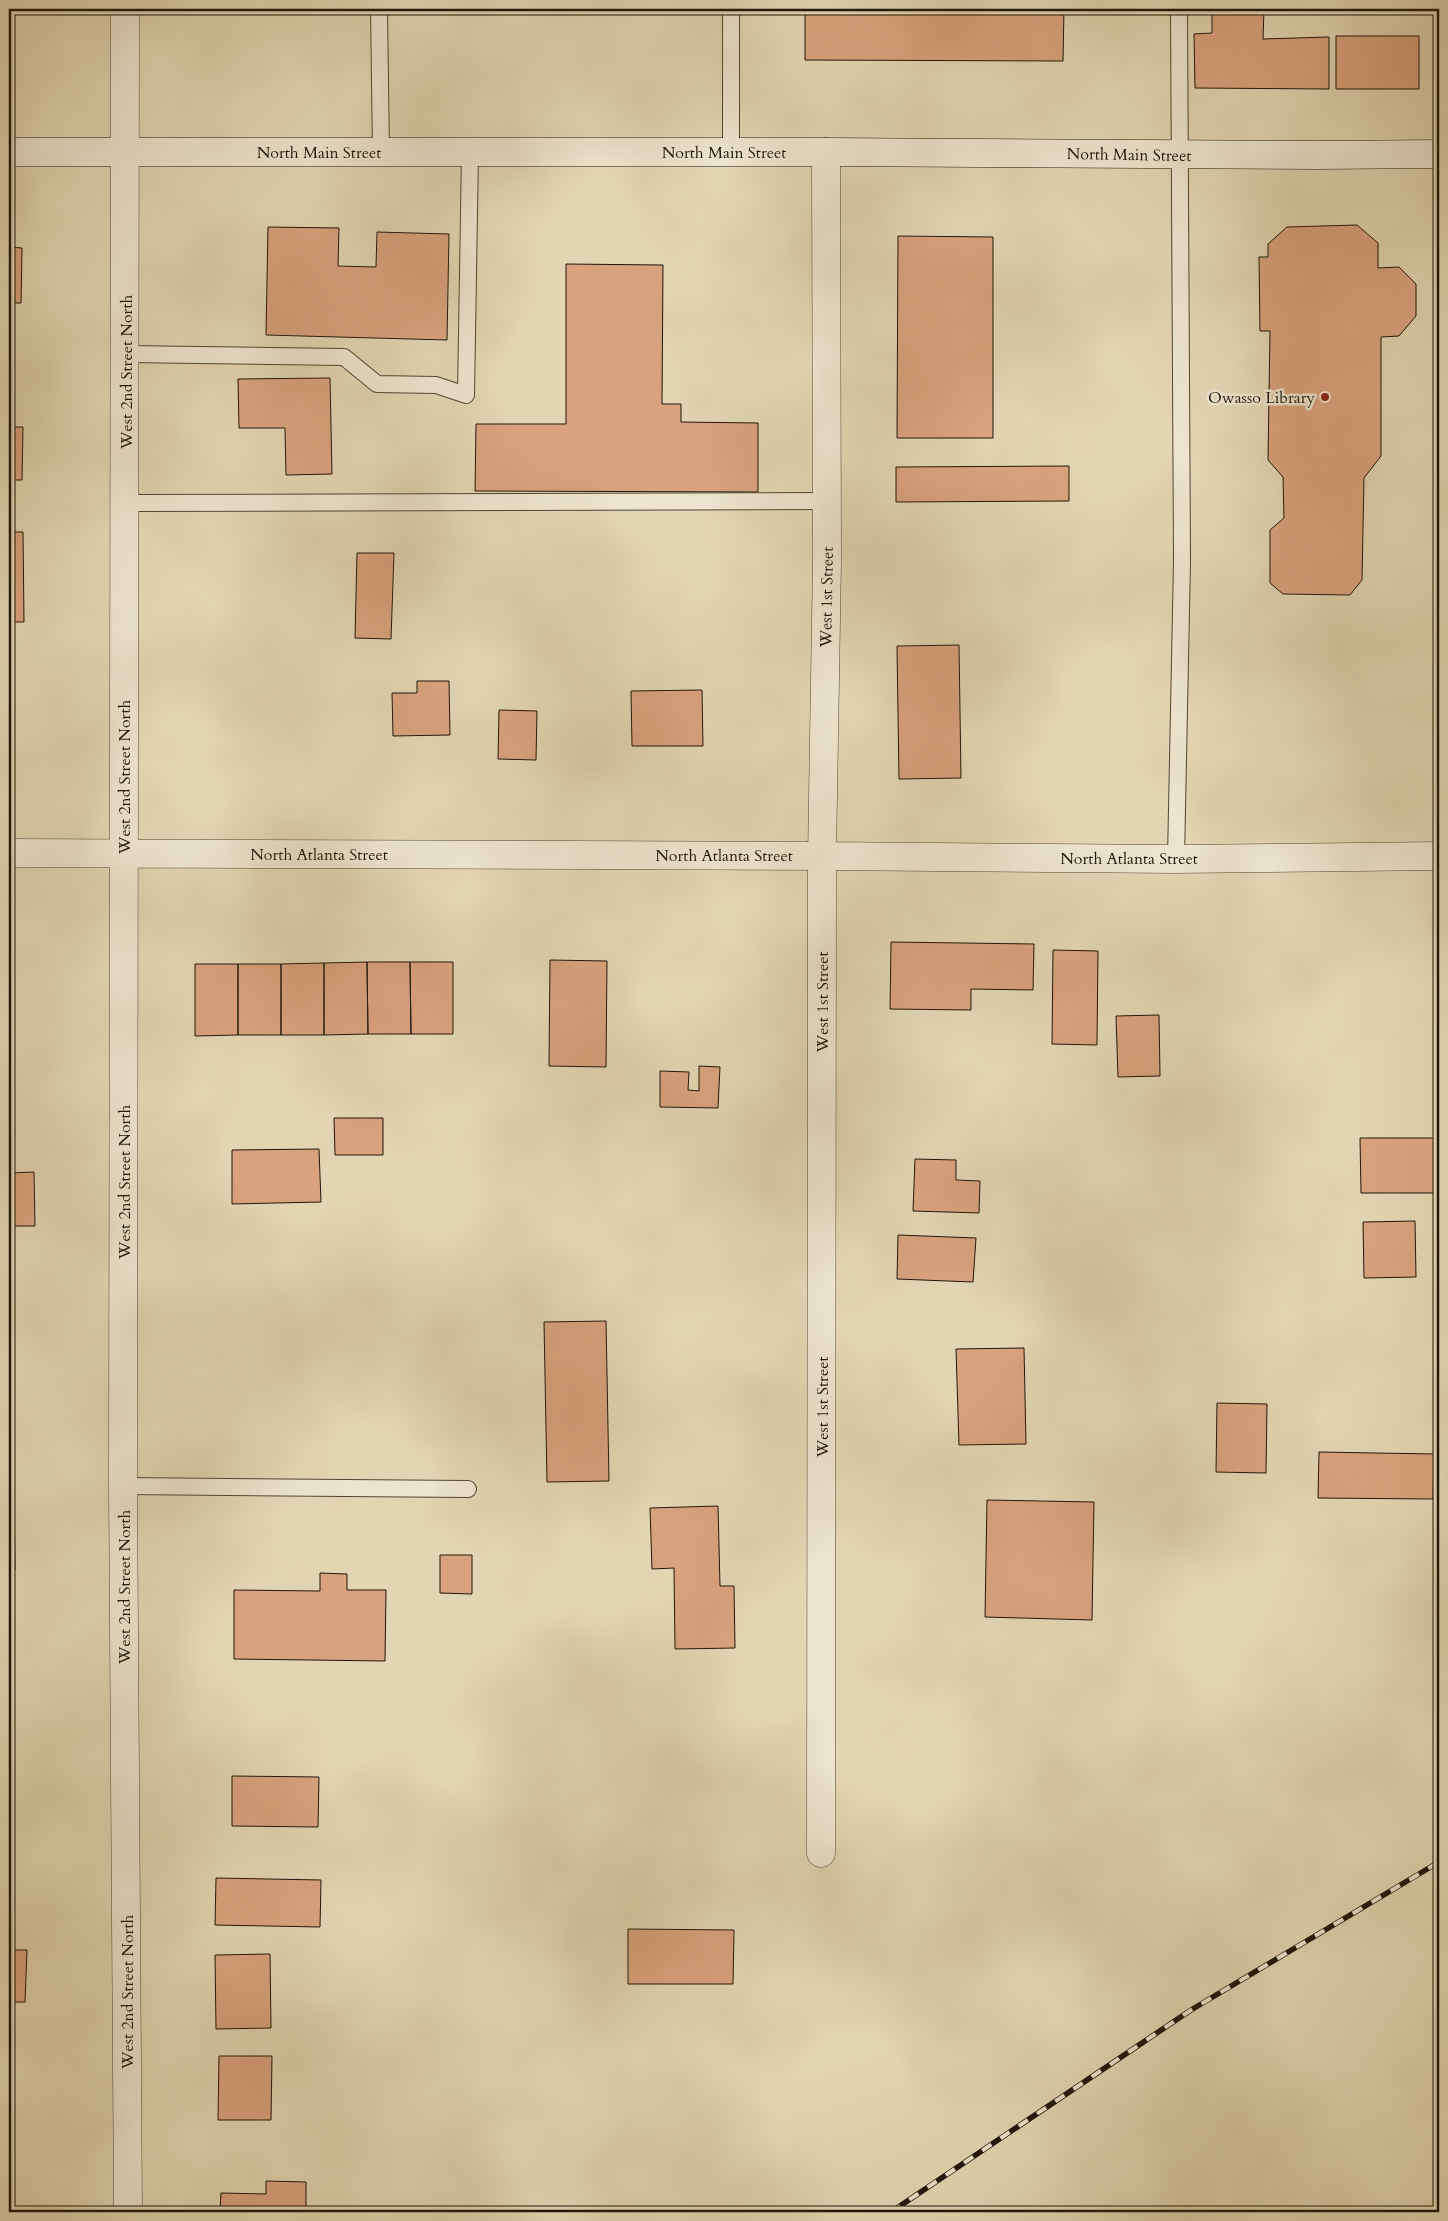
<svg xmlns="http://www.w3.org/2000/svg" width="1448" height="2221" viewBox="0 0 1448 2221" font-family="Cardo,serif">
  <style>
    .building { fill: #d8a27e; stroke: #1f170b }
    .lines { fill: none; stroke-linecap: round; stroke-linejoin: round }
    .service-casing { stroke: #504635; stroke-width: 18 }
    .minor-casing { stroke: #504635; stroke-width: 29 }
    .secondary-casing { stroke: #1f170b; stroke-width: 29 }
    .service { stroke: #ece4cd; stroke-width: 16 }
    .minor { stroke: #ece4cd; stroke-width: 28 }
    .secondary { stroke: #ece4cd; stroke-width: 28 }
    .rail-casing { stroke: #1f170b; stroke-width: 5.5 }
    .rail { stroke: #ece4cd; stroke-width: 4; stroke-dasharray: 11; stroke-linecap: butt }
    .poi-dot { fill: #8f2418; stroke: #ece4cd; stroke-width: 2 }
    .labels { text-anchor: middle; stroke-width: 5; stroke-linejoin: round; paint-order: stroke }
    .street-label { font-size: 16px; fill: #1f170b; stroke: #ece4cd }
    .poi-label { font-size: 16px; fill: #1f170b; stroke: #ece4cd; text-anchor: end }
  </style>
  <rect width="100%" height="100%" fill="#e2d5b2"/>
  <filter id="stains"><feTurbulence type="fractalNoise" baseFrequency=".004" numOctaves="4"/><feColorMatrix values="0 0 0 0 .2 0 0 0 0 .09 0 0 0 0 .02 0 0 0 .5 -.17"/></filter>
  <radialGradient id="worn" r=".72"><stop offset=".6" stop-color="#630" stop-opacity="0"/><stop offset="1" stop-color="#630" stop-opacity=".3"/></radialGradient>
  <!-- building -->
  <path class="building" d="M805,9h259l-1,52 -258,-1z
    M1212,9h52l-1,30 66,-2v52l-134,-1 -1,-54 18,-1z
    M1336,36h83v53h-83z
    M1357,225l21,18v25l21,-1 17,17v32l-17,20 -18,1v119l-17,22 -2,102 -12,15 -67,-1 -13,-11v-53l14,-12 -1,-41 -15,-17 2,-129h-10l-1,-74h9v-13l19,-17z
    M268,227l71,1 -1,38 38,1 1,-35 72,2 -2,106 -181,-5z
    M898,236l95,1v201h-96z
    M9,247l13,1 -1,55h-12z
    M566,264l97,1 -1,139h19v18l77,1v69l-283,-1 1,-67h90z
    M330,378l2,96 -46,1 -1,-47h-46l-1,-49z
    M9,427h14l-1,53h-13z
    M1069,466v35l-173,1v-35z
    M9,532h14l1,90h-15z
    M357,553h37l-3,86 -36,-1z
    M959,645l2,133 -62,1 -2,-133z
    M9,663h3v60h-3z
    M417,681h32l1,54 -57,1 -1,-43h25z
    M702,690l1,56h-71l-1,-55z
    M499,710l38,1 -1,49 -38,-1z
    M891,942l143,2 -1,46 -62,-1v21l-81,-1z
    M1053,950l45,1 -1,94 -45,-1z
    M550,960l57,1 -1,106 -57,-1z
    M367,962l1,72 -44,1v-72z
    M367,962h43l1,72h-43z
    M410,962h43v72h-42z
    M324,963v72h-43v-71z
    M195,964h43v71l-43,1z
    M238,964h43v71h-43z
    M1159,1015l1,61 -42,1 -2,-61z
    M699,1066l21,1 -2,41 -58,-1v-36l29,1 -1,18 11,1z
    M334,1118h49v37h-48z
    M1360,1138h74v55h-73z
    M319,1149l2,53 -89,2v-54z
    M915,1159l41,1v20l24,1 -1,32 -66,-2z
    M34,1172l1,54h-26v-53z
    M1415,1221l1,56 -52,1 -1,-56z
    M898,1235l78,3 -3,44 -76,-3z
    M606,1321l3,160 -62,1 -3,-160z
    M1024,1348l2,96 -67,1 -3,-96z
    M1217,1403l50,1 -1,69 -50,-1z
    M1319,1452l115,2 -1,45 -115,-1z
    M9,1493h5l1,77h-6z
    M987,1500l107,2 -2,118 -107,-3z
    M718,1506l2,80h14l1,62 -60,1 -1,-81 -22,1 -2,-61z
    M440,1555h32v39l-32,-1z
    M320,1573l27,1v16h39l-1,71 -151,-2v-69l86,1z
    M9,1588h1l1,46h-2z
    M232,1776l87,1 -1,50 -86,-1z
    M216,1878l105,2 -1,47 -105,-2z
    M628,1929l106,1 -1,54h-105z
    M9,1950h18l-2,52h-16z
    M270,1954l1,74 -55,1 -1,-74z
    M219,2056h53l-1,64h-53z
    M266,2181l40,1v30h-86l1,-19 45,1z"/>
  <g class="lines">
    <!-- service casing -->
    <g class="service-casing">
      <path id="service" d="M379,9l2,143
        M731,9v143
        M125,354l219,3 33,27 59,1 30,10 4,-243
        M126,503l700,-2
        M1176,859l6,-298 -3,-552
        M123,1486l345,3"/>
    </g>
    <!-- minor casing -->
    <g class="minor-casing">
      <path id="minor" d="M125,9l-2,1477 5,726
        M9,853l813,3 354,3 263,-3
        M821,1853l1,-997 5,-295 -1,-409"/>
    </g>
    <!-- secondary casing -->
    <g class="secondary-casing">
      <path id="secondary" d="M9,152h817l493,3 120,-1"/>
    </g>
    <!-- service -->
    <use href="#service" class="service"/>
    <!-- minor -->
    <use href="#minor" class="minor"/>
    <!-- secondary -->
    <use href="#secondary" class="secondary"/>
    <!-- rail casing -->
    <g class="rail-casing">
      <path id="rail" d="M891,2212l300,-202 248,-148"/>
    </g>
    <!-- rail -->
    <use href="#rail" class="rail"/>
  </g>
  <!-- markers -->
  <circle class="poi-dot" cx="1325" cy="397" r="5"/>
  <g class="labels">
    <!-- street labels -->
    <g class="street-label">
      <text x="319" y="158">North Main Street</text>
      <text x="724" y="158">North Main Street</text>
      <text transform="translate(1129 154) rotate(1)" y="6">North Main Street</text>
      <text transform="translate(126 372) rotate(-90)" y="6">West 2nd Street North</text>
      <text transform="translate(826 597) rotate(-89)" y="6">West 1st Street</text>
      <text transform="translate(124 777) rotate(-90)" y="6">West 2nd Street North</text>
      <text x="319" y="860">North Atlanta Street</text>
      <text x="724" y="861">North Atlanta Street</text>
      <text x="1129" y="864">North Atlanta Street</text>
      <text transform="translate(822 1002) rotate(-90)" y="6">West 1st Street</text>
      <text transform="translate(124 1182) rotate(-90)" y="6">West 2nd Street North</text>
      <text transform="translate(822 1407) rotate(-90)" y="6">West 1st Street</text>
      <text transform="translate(124 1587) rotate(-90)" y="6">West 2nd Street North</text>
      <text transform="translate(127 1992) rotate(-90)" y="6">West 2nd Street North</text>
    </g>
    <!-- poi labels -->
    <g class="poi-label">
      <text x="1315" y="403">Owasso Library</text>
    </g>
  </g>
  <!-- margin -->
  <rect width="1448" height="2221" fill="none" stroke="#e2d5b2" stroke-width="30"/>
  <rect x="10" y="10" width="1428" height="2201" fill="none" stroke="#1f170b" stroke-width="2.5"/>
  <rect x="15" y="15" width="1418" height="2191" fill="none" stroke="#1f170b"/>
  <rect width="100%" height="100%" filter="url(#stains)"/>
  <rect width="100%" height="100%" fill="url(#worn)"/>
</svg>
